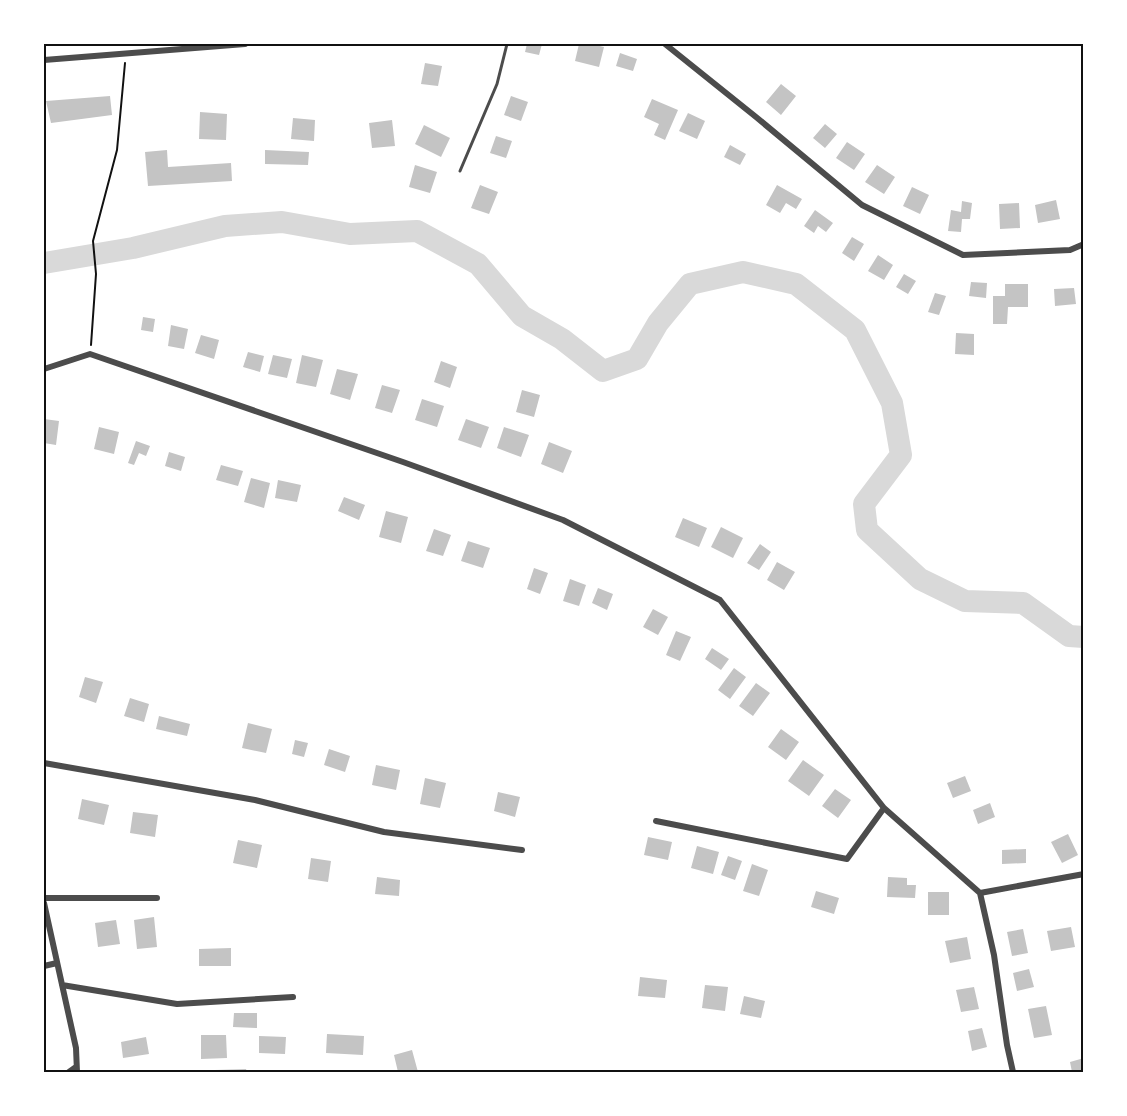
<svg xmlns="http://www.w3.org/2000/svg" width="1127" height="1116" viewBox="0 0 1127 1116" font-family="'Nunito Sans',sans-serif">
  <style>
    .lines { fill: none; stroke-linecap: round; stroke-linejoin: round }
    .river { stroke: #d9d9d9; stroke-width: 22 }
    .building { fill: #c4c4c4 }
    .path { stroke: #111; stroke-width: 2 }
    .service { stroke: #4c4c4c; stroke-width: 3 }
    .minor { stroke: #4c4c4c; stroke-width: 6 }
    .neatline { fill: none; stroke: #111; stroke-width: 2 }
  </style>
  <rect width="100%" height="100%" fill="#fff"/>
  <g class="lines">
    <!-- river -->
    <path class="river" d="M44,263l89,-15 92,-22 57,-4 68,12 67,-3 61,33 44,52 40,23 41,32 34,-12 21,-36 32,-39 53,-12 53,12 59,46 37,73 9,52 -37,49 3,26 53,49 45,22 58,2 46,33 15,1"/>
  </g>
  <!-- building -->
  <path class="building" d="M527,44h15l-3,11 -14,-3z
    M579,44h12l13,3 -5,20 -24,-6z
    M931,44h25v2h-25z
    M620,53l17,6 -4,12 -17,-5z
    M425,63l17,3 -4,20 -17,-2z
    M781,84l15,12 -15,19 -15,-13z
    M110,96l2,19 -61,8 -5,-22z
    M511,96l17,6 -7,19 -17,-6z
    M652,99l26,11 -13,30 -11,-5 5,-11 -15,-7z
    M200,112l27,2 -1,26 -27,-1z
    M688,113l17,8 -8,18 -18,-8z
    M293,118l22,2 -1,21 -23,-2z
    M392,120l3,26 -23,2 -3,-25z
    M825,124l12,10 -12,14 -12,-10z
    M424,125l26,13 -9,19 -26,-13z
    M496,136l16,5 -6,17 -16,-5z
    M847,142l18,12 -11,16 -18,-12z
    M730,145l16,9 -6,11 -16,-8z
    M167,150l1,17 63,-4 1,18 -84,5 -3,-34z
    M265,150l44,2 -1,13 -43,-1z
    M415,165l22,7 -7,21 -21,-6z
    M877,165l18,12 -11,17 -19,-12z
    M480,185l18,7 -9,22 -18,-6z
    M777,185l25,14 -6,10 -10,-6 -6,10 -14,-8z
    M912,187l17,8 -9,19 -17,-8z
    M1056,200l4,19 -22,4 -3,-18z
    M962,201l10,2 -2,16h-8l-1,13 -13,-1 3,-21 10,2z
    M1019,203l1,25 -20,1 -1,-25z
    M815,210l18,13 -7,9 -8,-6 -4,7 -10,-7z
    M852,237l12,7 -10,17 -12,-8z
    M878,255l15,10 -9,15 -16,-9z
    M904,274l12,7 -8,13 -12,-7z
    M971,282l16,1 -1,15 -17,-2z
    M1005,284h23v23h-20l-1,17h-14v-28h12z
    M1074,288l2,16 -21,2 -1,-17z
    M935,293l11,3 -7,19 -11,-3z
    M143,317l12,2 -2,13 -12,-2z
    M171,325l17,4 -4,20 -16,-3z
    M956,333l18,1v21l-19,-1z
    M201,335l18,5 -5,19 -19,-6z
    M248,352l16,4 -4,16 -17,-5z
    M273,355l19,4 -5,19 -19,-4z
    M302,355l21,5 -7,27 -20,-4z
    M441,361l16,6 -7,21 -16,-6z
    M337,369l21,5 -8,26 -20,-6z
    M382,385l18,5 -8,23 -17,-5z
    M522,390l18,5 -6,22 -18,-5z
    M422,399l22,7 -7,21 -22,-7z
    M44,419l15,2 -3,24 -12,-2z
    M466,419l23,8 -8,21 -23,-8z
    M99,427l20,5 -5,22 -20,-5z
    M504,427l25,8 -8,22 -24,-9z
    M136,441l14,5 -4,10 -7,-3 -5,12 -6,-2z
    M549,442l23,9 -9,22 -22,-9z
    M169,452l16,5 -4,14 -16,-5z
    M221,465l22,6 -5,15 -22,-6z
    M251,478l19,5 -6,25 -20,-6z
    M278,480l23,5 -4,17 -22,-4z
    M344,497l21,8 -6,15 -21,-9z
    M386,511l22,6 -7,26 -22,-6z
    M683,518l24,10 -8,19 -24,-10z
    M721,527l22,11 -10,20 -22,-11z
    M434,529l17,6 -8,21 -17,-5z
    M468,541l22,7 -7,20 -22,-7z
    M760,544l11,8 -12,18 -12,-7z
    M777,562l18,10 -11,18 -17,-10z
    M534,568l14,5 -8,21 -13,-5z
    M570,579l16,6 -7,21 -16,-5z
    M598,588l15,6 -6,16 -15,-7z
    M653,609l15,8 -10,18 -15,-8z
    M676,631l15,6 -11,24 -14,-6z
    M712,648l17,11 -8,11 -16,-11z
    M734,668l12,9 -16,22 -12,-9z
    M85,677l18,5 -7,21 -17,-6z
    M756,683l14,10 -17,23 -14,-10z
    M130,698l19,6 -5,18 -20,-6z
    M159,716l31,8 -3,12 -31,-7z
    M248,723l24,6 -6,24 -24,-5z
    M781,729l18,13 -13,18 -18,-13z
    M295,740l13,3 -4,14 -12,-3z
    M329,749l21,7 -5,16 -21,-7z
    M803,760l21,15 -15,21 -21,-15z
    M376,765l24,5 -4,20 -24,-5z
    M965,776l6,15 -18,7 -6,-15z
    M425,778l21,5 -6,25 -20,-4z
    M835,789l16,11 -13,18 -16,-12z
    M498,792l22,5 -5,20 -21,-6z
    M82,799l27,6 -5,20 -26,-6z
    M990,803l5,14 -17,7 -5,-14z
    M133,812l25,3 -3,22 -25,-4z
    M1068,834l10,21 -16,8 -11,-21z
    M648,837l24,5 -4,18 -24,-5z
    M238,840l24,5 -5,23 -24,-5z
    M697,846l22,6 -6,22 -22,-6z
    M1026,849v14l-24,1v-14z
    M728,856l14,5 -7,19 -14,-5z
    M311,858l20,3 -3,21 -20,-3z
    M752,864l16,6 -9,26 -16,-5z
    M377,877l23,3 -1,16 -24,-2z
    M888,877l19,1v7h9l-1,13 -28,-1z
    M816,891l23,7 -5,16 -23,-7z
    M928,892h21v23h-21z
    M154,917l3,30 -20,2 -3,-29z
    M116,920l4,24 -22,3 -3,-24z
    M1071,927l4,20 -24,4 -4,-20z
    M1023,929l5,24 -16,3 -5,-24z
    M967,937l4,22 -21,4 -5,-22z
    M231,948v18h-32v-17z
    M1029,969l5,18 -17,4 -4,-18z
    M640,977l27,3 -2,18 -27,-2z
    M705,985l23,2 -3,24 -23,-3z
    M974,987l5,22 -18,3 -5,-22z
    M744,996l21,5 -4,17 -21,-4z
    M1046,1006l6,29 -18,3 -6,-29z
    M234,1013h23v15l-24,-1z
    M982,1028l5,19 -15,4 -4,-20z
    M327,1034l37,2 -1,19 -37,-2z
    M201,1035h25l1,23 -26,1z
    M259,1036l27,1 -1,17 -26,-1z
    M146,1037l3,17 -26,4 -2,-16z
    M412,1050l6,22h-20l-4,-17z
    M1084,1058v14h-12l-2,-10z
    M246,1069l1,3h-32v-2z"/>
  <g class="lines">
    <!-- path -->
    <path class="path" d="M91,345l5,-71 -3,-33 24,-91 8,-87"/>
    <!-- service -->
    <path class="service" d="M460,171l37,-87 10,-40"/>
    <!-- minor -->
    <path class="minor" d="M665,44l91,73 106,88 101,50 107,-5 14,-6
      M44,60l201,-16
      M44,369l46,-15 313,108 160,58 157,80 164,208 96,85
      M44,763l211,37 129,32 138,18
      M656,821l191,38 37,-51
      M980,893l14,62 13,90 6,27
      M980,893l104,-19
      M44,898h113
      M44,903l32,145 1,24
      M44,966l13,-3
      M62,985l115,19 116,-7
      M69,1072l7,-5"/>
  </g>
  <!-- border -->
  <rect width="1127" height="1116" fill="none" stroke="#ffffff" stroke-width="90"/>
  <rect x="45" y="45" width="1037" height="1026" class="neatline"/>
</svg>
